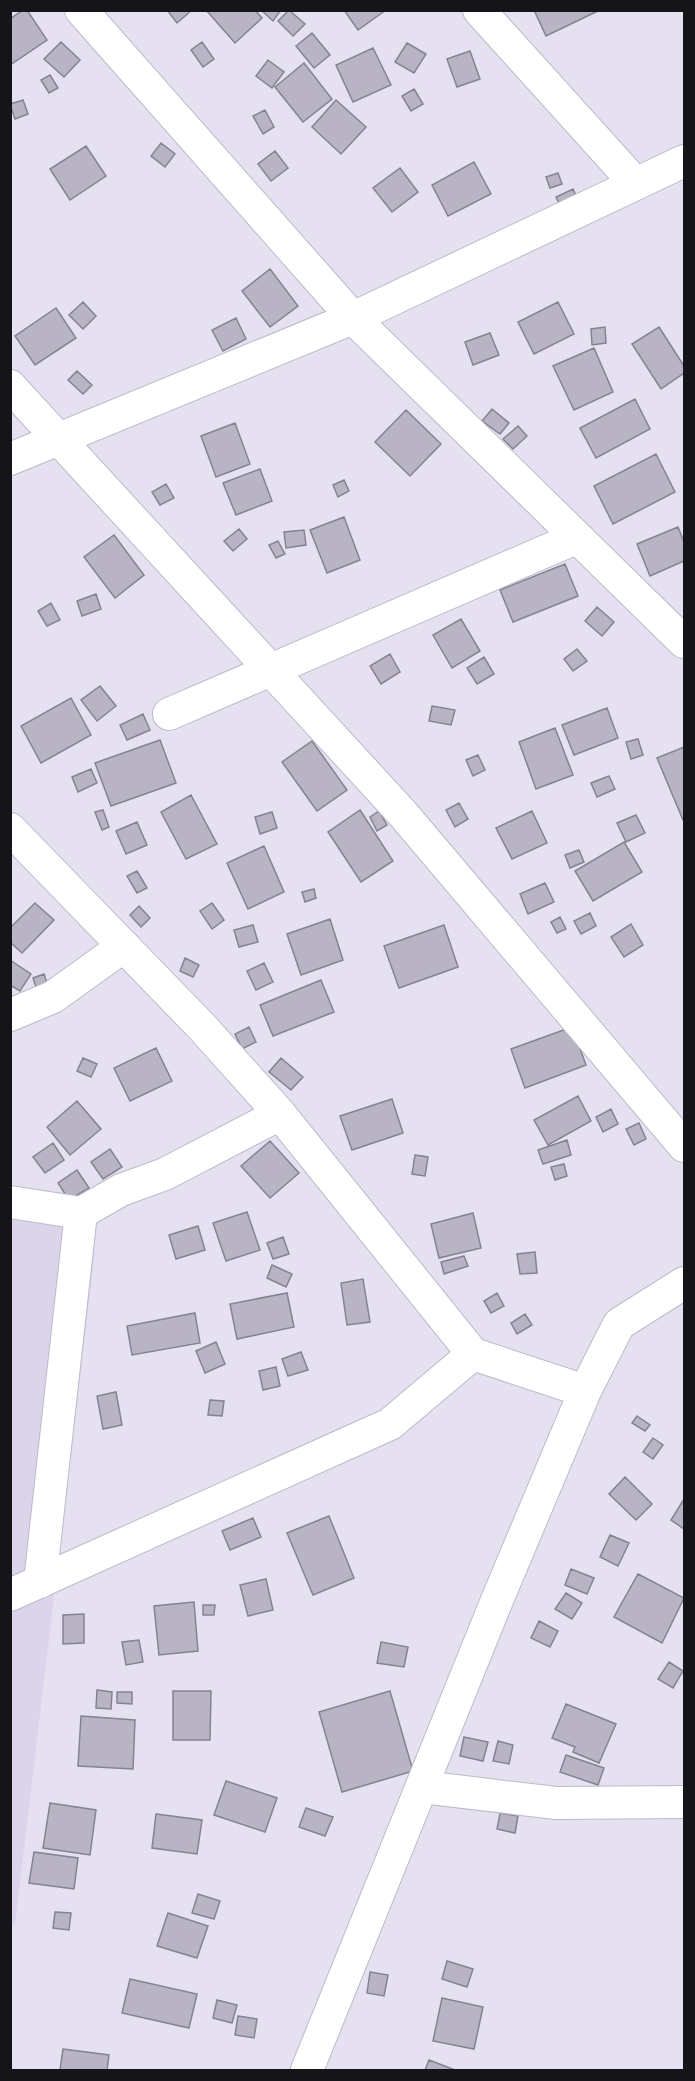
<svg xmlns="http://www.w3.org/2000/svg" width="695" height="2081" viewBox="0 0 695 2081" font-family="Barlow,sans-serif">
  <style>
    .built { fill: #dbd4eb }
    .building { fill: #b8b4c4; stroke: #868291; stroke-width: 1.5 }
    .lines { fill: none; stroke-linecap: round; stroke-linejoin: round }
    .minor-casing { stroke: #beb9c9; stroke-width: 34 }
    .minor { stroke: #fff; stroke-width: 32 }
  </style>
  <rect width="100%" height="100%" fill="#e5e1f1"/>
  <!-- built -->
  <path class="built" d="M10,1186l51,8 34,57 -80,674h-5z"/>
  <!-- building -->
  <path class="building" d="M23,10h4l20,30 -37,25v-46z
    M167,10h25l-15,13z
    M206,10h49l7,8 -27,25z
    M261,10h20l-8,11z
    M289,10l16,14 -12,12 -15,-15z
    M344,10h42l-28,20z
    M534,10h66l-54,26z
    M312,33l18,22 -16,13 -18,-22z
    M61,42l19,18 -16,17 -20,-18z
    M202,42l12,17 -11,8 -12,-17z
    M407,43l19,11 -12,19 -19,-11z
    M373,48l18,37 -38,17 -17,-37z
    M470,51l10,28 -23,8 -10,-28z
    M268,60l16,12 -12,16 -16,-12z
    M304,63l28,36 -29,23 -28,-35z
    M50,75l8,13 -9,5 -8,-13z
    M414,89l9,15 -12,7 -9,-15z
    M23,100l5,14 -13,5 -5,-15z
    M336,100l30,27 -25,27 -29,-27z
    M265,110l9,17 -11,7 -10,-18z
    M161,143l14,11 -10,13 -14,-11z
    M86,146l20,30 -36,24 -20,-31z
    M275,151l13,17 -17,13 -13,-17z
    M474,162l17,32 -43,22 -16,-31z
    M400,168l18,24 -26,20 -19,-24z
    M558,173l4,11 -12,4 -4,-11z
    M573,189l7,16 -16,8 -8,-16z
    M270,269l28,37 -28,21 -28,-36z
    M83,302l13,14 -13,13 -14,-14z
    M558,302l16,32 -40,20 -16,-32z
    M56,308l20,30 -41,27 -20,-29z
    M236,318l10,21 -23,12 -11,-21z
    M605,327l1,16 -14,2 -1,-16z
    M659,327l25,39v7l-23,16 -29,-45z
    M490,333l9,22 -26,10 -8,-23z
    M594,348l19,44 -39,18 -21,-44z
    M77,371l15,14 -9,9 -15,-14z
    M635,399l15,30 -54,29 -16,-30z
    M492,409l17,14 -9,11 -18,-13z
    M406,410l35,34 -31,32 -35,-34z
    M235,423l15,41 -34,13 -15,-41z
    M518,426l9,10 -14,13 -10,-10z
    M656,454l19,38 -62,32 -19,-38z
    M260,469l12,32 -36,14 -13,-32z
    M344,480l5,11 -11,6 -5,-12z
    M166,484l8,14 -14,7 -8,-13z
    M344,517l16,43 -33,13 -17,-43z
    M678,527l6,15v19l-34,15 -13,-32z
    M239,529l8,10 -14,12 -9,-10z
    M304,530l2,15 -20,3 -2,-16z
    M114,535l30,40 -29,23 -31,-41z
    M278,541l7,13 -9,4 -7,-13z
    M565,564l13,32 -65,26 -13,-32z
    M96,594l5,15 -19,7 -5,-15z
    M51,603l9,17 -13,6 -9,-15z
    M597,607l17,15 -12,14 -17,-15z
    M461,619l19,32 -28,17 -19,-33z
    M577,649l10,12 -14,10 -9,-12z
    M390,654l10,18 -19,12 -11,-18z
    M484,657l10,17 -17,10 -10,-16z
    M100,686l16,20 -19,15 -16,-21z
    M71,698l20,37 -50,28 -20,-37z
    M432,706l23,4 -4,15 -22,-4z
    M607,708l11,30 -44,17 -12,-30z
    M143,714l7,16 -23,10 -7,-15z
    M555,728l18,47 -37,14 -17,-47z
    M638,739l5,16 -12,4 -5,-17z
    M160,740l16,43 -65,23 -16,-43z
    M312,741l35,49 -30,21 -35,-49z
    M684,747v73h-1l-26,-62z
    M478,755l7,15 -12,6 -7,-16z
    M91,769l6,14 -19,9 -6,-15z
    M609,776l6,13 -18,8 -6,-14z
    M191,795l26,49 -31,15 -25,-47z
    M459,803l9,16 -13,8 -9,-17z
    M103,810l6,17 -7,3 -7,-18z
    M360,810l33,51 -32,21 -33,-50z
    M379,811l8,14 -10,6 -7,-14z
    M532,811l15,32 -35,16 -16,-31z
    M272,812l5,16 -17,6 -5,-17z
    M636,815l9,18 -19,9 -9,-19z
    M137,822l10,23 -21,9 -10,-23z
    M624,842l18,30 -49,29 -18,-30z
    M264,846l20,46 -36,17 -21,-46z
    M579,850l5,12 -14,6 -5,-13z
    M137,871l10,17 -10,5 -10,-17z
    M545,883l9,19 -26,12 -8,-20z
    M314,889l2,9 -11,4 -3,-10z
    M35,903l19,17 -32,33 -12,-11v-14z
    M212,903l12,17 -12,9 -12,-18z
    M139,906l11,12 -9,9 -11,-12z
    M590,913l6,13 -15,8 -7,-13z
    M560,917l6,12 -9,4 -6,-11z
    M330,919l13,41 -42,15 -14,-41z
    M631,924l12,21 -19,12 -13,-20z
    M253,925l5,17 -19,5 -5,-17z
    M444,925l14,42 -59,21 -15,-42z
    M185,958l14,7 -6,12 -13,-6z
    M10,960l21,14 -11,17 -10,-6z
    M264,963l9,19 -17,8 -9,-19z
    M44,974l4,12 -11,4 -4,-12z
    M321,980l13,32 -61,24 -13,-31z
    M249,1027l7,15 -14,7 -7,-15z
    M572,1027l14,38 -61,23 -14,-39z
    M156,1048l16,33 -42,20 -16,-33z
    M83,1058l14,6 -6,13 -14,-6z
    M281,1058l22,19 -12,13 -22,-18z
    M578,1096l13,25 -43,24 -14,-25z
    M392,1099l11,34 -51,17 -12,-34z
    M77,1101l24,28 -31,26 -23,-28z
    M611,1109l7,15 -15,8 -7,-15z
    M639,1123l7,16 -12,6 -8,-16z
    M567,1140l4,15 -28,9 -5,-14z
    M270,1141l29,32 -29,25 -29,-32z
    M53,1143l11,17 -19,13 -12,-16z
    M110,1149l12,18 -19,12 -12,-17z
    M415,1155l13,2 -3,19 -13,-2z
    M564,1164l3,12 -12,4 -4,-13z
    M77,1170l12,18 -20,12 -11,-17z
    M247,1212l13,38 -34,11 -13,-38z
    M473,1213l8,35 -42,10 -8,-34z
    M198,1226l7,24 -29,9 -7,-24z
    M283,1237l6,17 -16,5 -6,-16z
    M535,1252l2,21 -17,1 -3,-20z
    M464,1256l4,10 -24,8 -3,-12z
    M272,1265l20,9 -6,13 -19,-9z
    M363,1279l7,43 -23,3 -6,-42z
    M287,1293l7,34 -57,12 -7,-35z
    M497,1293l7,13 -13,7 -7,-12z
    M195,1313l5,30 -68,12 -5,-29z
    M525,1314l7,11 -15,9 -6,-11z
    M216,1342l9,22 -20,9 -9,-22z
    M301,1352l7,18 -20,6 -6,-17z
    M276,1367l4,19 -17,4 -4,-19z
    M116,1392l6,33 -19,4 -6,-33z
    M210,1400l14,1 -2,15 -14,-1z
    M637,1416l13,9 -5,6 -13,-8z
    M653,1438l10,7 -10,14 -10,-7z
    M625,1477l27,27 -16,16 -27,-26z
    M684,1499v30l-13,-9z
    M329,1516l25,62 -41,17 -26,-62z
    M253,1518l8,19 -31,13 -8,-19z
    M610,1535l19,8 -11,23 -18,-9z
    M571,1569l23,9 -7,16 -22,-9z
    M638,1574l46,24 -22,45 -48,-26z
    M266,1579l7,31 -25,6 -8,-31z
    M566,1593l16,10 -10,16 -17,-10z
    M194,1602l4,49 -39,4 -5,-49z
    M203,1605h12l-1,10h-11z
    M84,1614v29l-21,1v-29z
    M539,1621l19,10 -8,16 -19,-9z
    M139,1640l4,22 -17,3 -4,-23z
    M381,1642l27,5 -4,20 -27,-4z
    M669,1662l14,9 -10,17 -15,-9z
    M97,1690l15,2 -1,17 -15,-1z
    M173,1691h38l-1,49h-37z
    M390,1691l23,80 -71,21 -23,-80z
    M117,1692h15v12l-15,-1z
    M566,1704l50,20 -17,39 -26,-11 2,-5 -23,-9z
    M81,1716l54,4 -2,49 -55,-3z
    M464,1737l24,5 -5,19 -23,-5z
    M498,1741l15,4 -4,19 -16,-3z
    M566,1755l38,13 -6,17 -38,-13z
    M226,1781l51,17 -12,34 -51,-17z
    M50,1803l46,7 -6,45 -47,-7z
    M306,1808l27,9 -8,19 -26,-9z
    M500,1813l18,3 -3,17 -18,-4z
    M156,1814l46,6 -5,34 -45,-6z
    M34,1852l44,6 -4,31 -45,-6z
    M198,1894l22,7 -6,18 -22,-6z
    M55,1912l16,1 -2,17 -16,-2z
    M168,1913l40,13 -11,32 -40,-12z
    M447,1961l26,8 -6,18 -25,-8z
    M370,1972l18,3 -4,21 -17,-3z
    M130,1979l67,15 -8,34 -67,-15z
    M442,1998l41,9 -9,42 -41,-8z
    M217,2000l20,5 -5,18 -19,-5z
    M238,2016l19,3 -3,19 -19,-3z
    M63,2049l46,6 -2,15h-47z
    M429,2060l26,10h-30z"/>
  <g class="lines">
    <!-- minor casing -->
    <g class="minor-casing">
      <path id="minor" d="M81,10l272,308 331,324
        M479,10l157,174
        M10,386l393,428 281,332
        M10,459l343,-141 331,-157
        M169,714l407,-176
        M10,829l193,199 77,86 193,240 112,37
        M10,1015l43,-18 71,-51
        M10,1202l71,11 40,-23 44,-16 115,-60
        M40,1582l41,-369
        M10,1595l380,-171 83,-70
        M422,1787l134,16 128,-1
        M307,2070l188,-465 90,-214 34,-67 65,-41"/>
    </g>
    <!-- minor -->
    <use href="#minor" class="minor"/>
  </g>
  <!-- border -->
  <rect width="695" height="2081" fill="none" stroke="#151419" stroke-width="24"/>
</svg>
